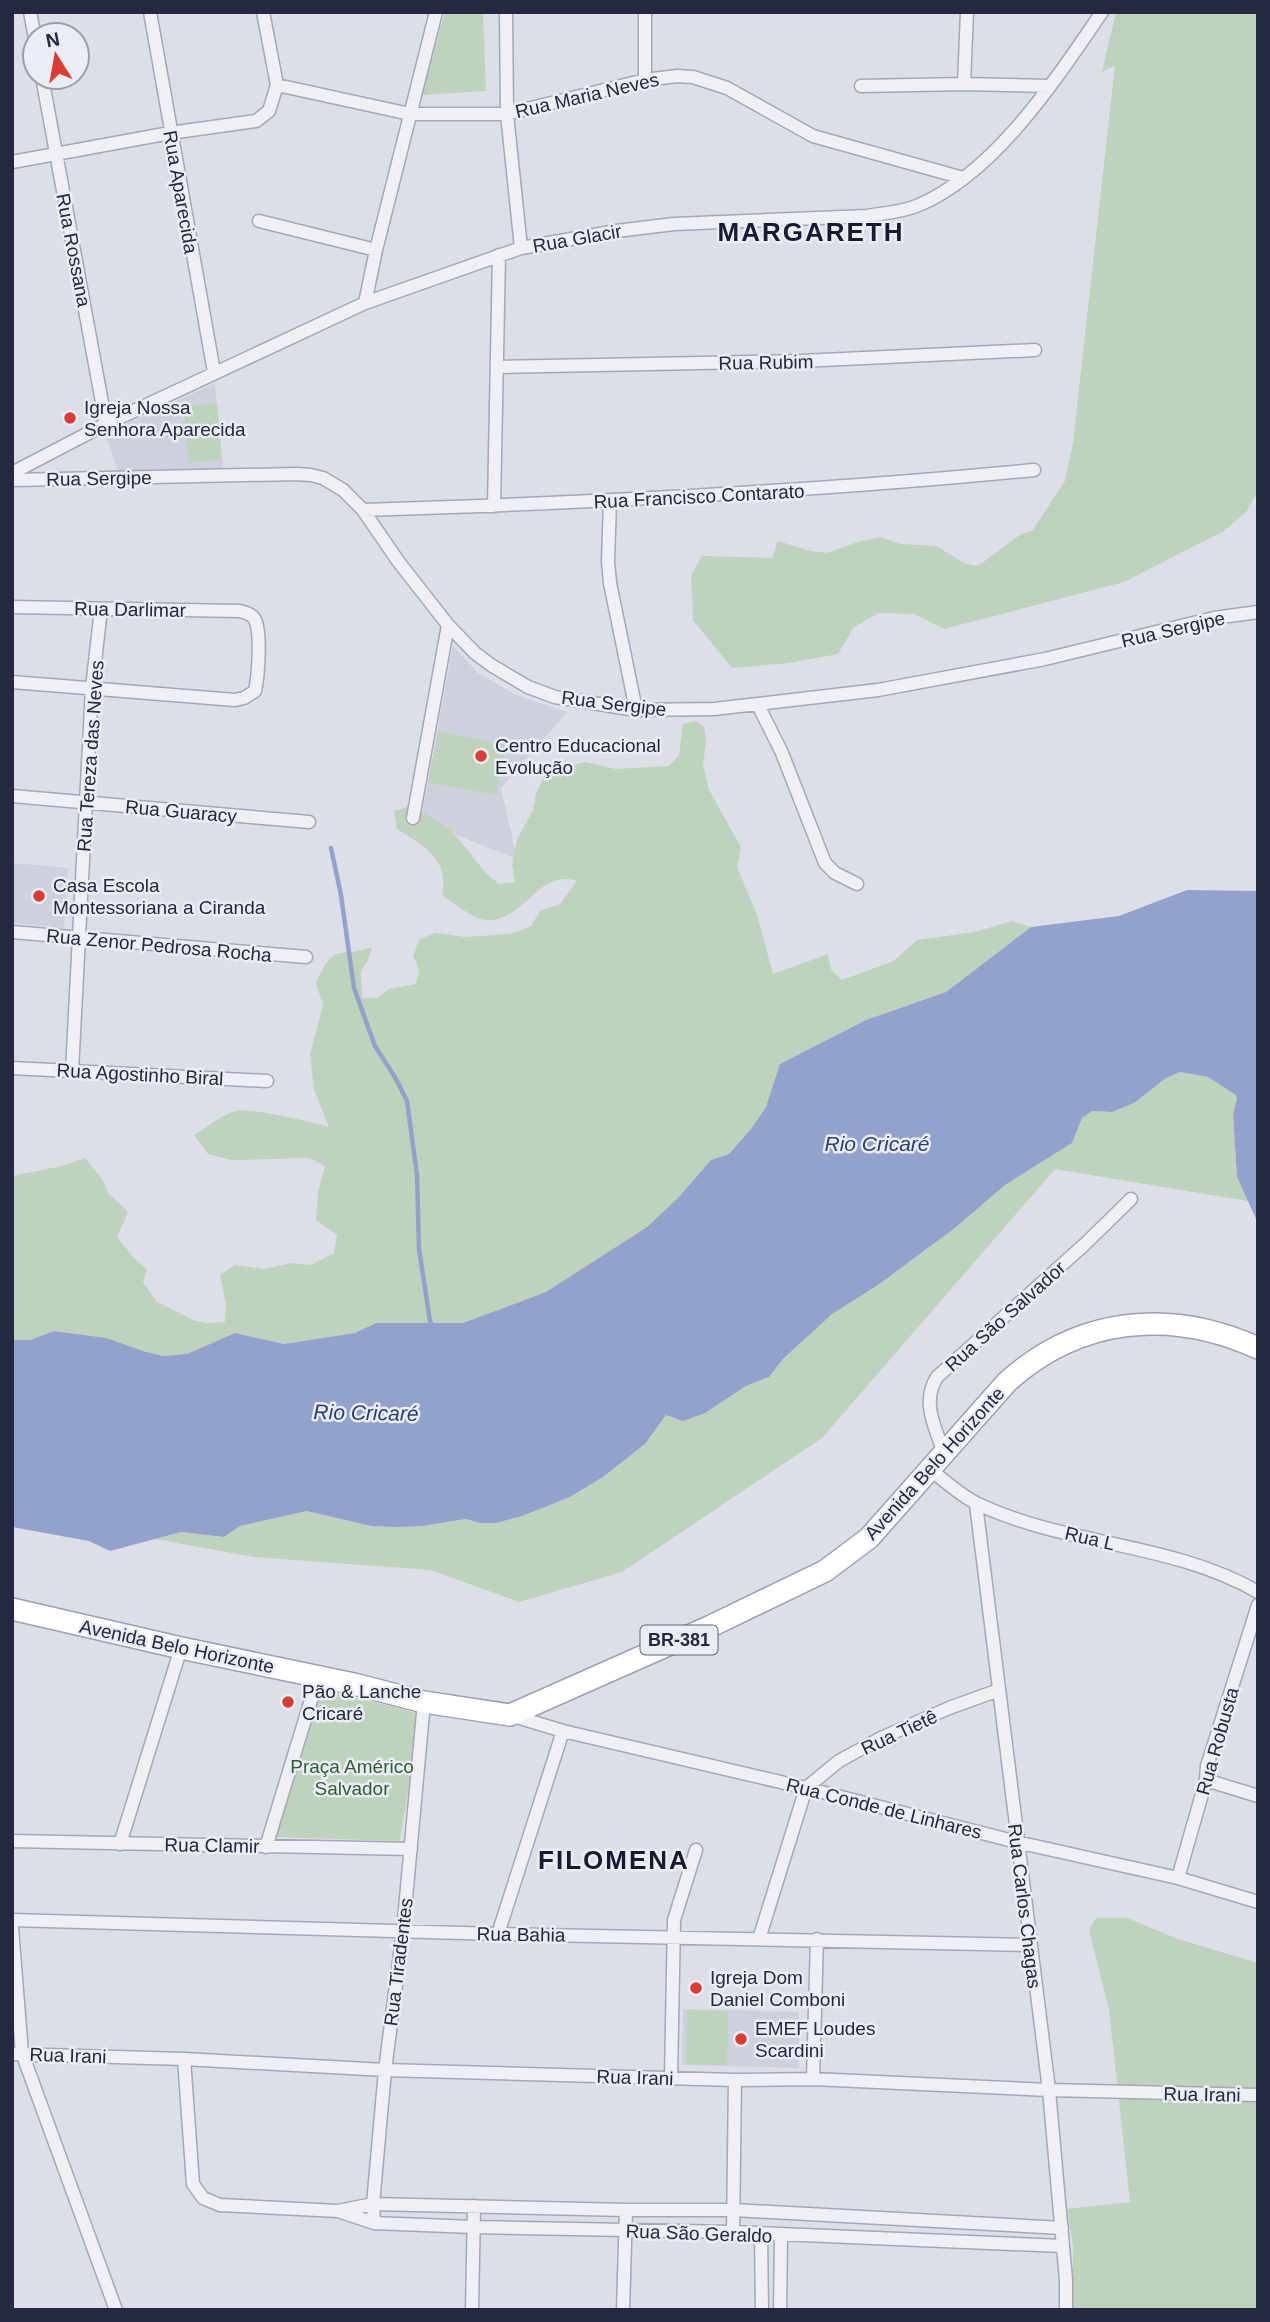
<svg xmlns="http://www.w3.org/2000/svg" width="1270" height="2322" viewBox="0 0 1270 2322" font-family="Arial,sans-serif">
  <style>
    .built { fill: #cdd0dd }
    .green { fill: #bdd3bc }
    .water { fill: #92a2cc }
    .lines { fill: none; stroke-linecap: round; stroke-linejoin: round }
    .stream { stroke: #92a2cc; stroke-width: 4.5 }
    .street-casing { stroke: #a5a7b6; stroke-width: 15 }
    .primary-casing { stroke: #9a9fb5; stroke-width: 24 }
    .street { stroke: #eff0f6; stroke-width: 12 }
    .primary { stroke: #fff; stroke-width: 21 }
    .poi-dot { fill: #dc3b31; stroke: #ebedf5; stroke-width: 2.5 }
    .labels { text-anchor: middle; stroke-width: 5; stroke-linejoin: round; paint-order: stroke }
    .shield { fill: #ebedf5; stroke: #606376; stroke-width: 2 }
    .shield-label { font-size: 18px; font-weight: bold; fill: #242840 }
    .street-label { font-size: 19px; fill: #242840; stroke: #ebedf5 }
    .poi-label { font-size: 19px; fill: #242840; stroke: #ebedf5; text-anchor: start }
    .park-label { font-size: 19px; fill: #305d31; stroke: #ebedf5 }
    .water-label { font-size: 21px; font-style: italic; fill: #2a3d77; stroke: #ebedf5 }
    .district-label { font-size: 26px; font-weight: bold; letter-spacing: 2px; fill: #171a30; stroke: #ebedf5 }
  </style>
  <rect width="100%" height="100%" fill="#dcdee8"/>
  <!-- built -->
  <path class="built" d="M215,383l8,86 -104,4 -14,-39z
    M453,646l25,27 40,23 49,16 -66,76 16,71 -96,-38z
    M12,863l56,5 -4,60 -52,-5z
    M683,2009l116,3v56l-117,-3z"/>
  <!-- green -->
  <path class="green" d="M445,12h38l3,79 -65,4z
    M1116,12h142v479l-12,21 -22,19 -100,51 -180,47 -30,-15 -36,-1 -25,15 -15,26 -49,9 -57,5 -39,-48 -2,-45 11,-19 70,2 6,-17 32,10 17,2 31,-11 22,-5 20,7 36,2 30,18 12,2 43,-32 11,-3 33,-50 8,-38 42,-378 -13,7z
    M217,403l5,56 -33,4 -6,-56z
    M697,721l7,6 2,15 -3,23 6,25 32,57 -4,20 20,48 16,59 55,-20 3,16 11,10 52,-19 23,-21 58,-8 37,-11 19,6 -85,65 -80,28 -85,44 -15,43 -15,22 -22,25 -18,6 -33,38 -31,29 -101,65 -83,31h-87l-21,10 -71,11 -49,-11 -48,21 -24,2 -84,-22 -25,-3 -24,9h-18v-164l50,-10 23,-8 17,21 6,14 20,19 -11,25 16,20 14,12 -4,13 14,20 38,19 13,2 17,-1 1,-18 -6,-29 15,-10 29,4 28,-6 19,2 23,-12 3,-18 -21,-15 2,-28 7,-26 -16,-8 -77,2 -24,-6 -14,-19c12,-7 25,-18 38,-23 15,-6 79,10 97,15l-15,-38 -4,-34 13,-50 -7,-22c20,-43 20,-23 56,-36l-4,13 -7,11 1,27h15l12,-9 27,-5 3,-14 -6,-15 7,-16 16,-6 29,4 45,-3 21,-8 9,-15 20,-7 17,-23c-38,-12 -51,37 -86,39 -4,0 -7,0 -11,-1 -13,-6 -26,-15 -38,-24 8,-35 -18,-49 -45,-66l-3,-18 18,-5c12,8 26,14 38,24 18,17 29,40 49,54l16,-2 -3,-18 5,-24 16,-30 3,-16 8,-17 21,-10 20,-5 31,7 53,-3 10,-11 4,-31z
    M438,731l68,14 -10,50 -68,-13z
    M1180,1072l28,5 28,17 1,5 -4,15 4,63 11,24 -193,-32 -233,269 -200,134 -103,30 -88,-32 -177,-13 -99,-18 26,-7 43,5 16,-11 67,-15 64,15 26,1 25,-1 44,-7 14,4h16l26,-7 48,-19 33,-20 42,-33 21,-29 39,-2 41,-27 23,-9 14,-18 49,-45 46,-29 77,-57 50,-43 67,-42 10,-25 10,-7 20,1 22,-9 32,-25z
    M315,1687l105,27 -20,127 -124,-4z
    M1096,1918h31l51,21 80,24v347h-197l12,-43v-20l-6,-38 63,-7 -21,-192 -20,-80z
    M687,2010l41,1 -1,54 -41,-1z"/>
  <!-- water -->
  <path class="water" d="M1187,890l71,1v332l-21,-46 -4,-63 4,-15 -1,-4 -28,-18 -28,-5 -14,6 -32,25 -22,9 -20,-1 -10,7 -10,25 -67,42 -50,43 -77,57 -46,29 -49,45 -14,18 -23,9 -41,27 -22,8 -17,-6 -21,29 -42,33 -33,20 -48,19 -26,7h-16l-14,-4 -44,7 -25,1 -26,-1 -64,-15 -67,15 -16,11 -43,-5 -71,19 -21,-10 -77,-14v-187h18l24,-9 52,7 37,13 20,5 24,-2 48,-21 49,11 71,-11 21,-10h87l83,-31 101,-65 31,-29 33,-38 18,-6 22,-25 15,-22 14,-43 86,-44 80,-28 85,-65 88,-11z"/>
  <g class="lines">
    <!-- stream -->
    <path class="stream" d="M331,848l10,47 13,93 21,58 21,33 11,22 10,74 2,74 11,72 3,6"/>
    <!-- street casing -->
    <g class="street-casing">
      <path id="street" d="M30,12l5,26
        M150,12l64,360
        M506,12l1,102 14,134
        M645,12v68
        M42,77l64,347
        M964,84l3,-72
        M277,85l133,29h97l138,-34 32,-4 16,1 34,11 86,48 150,42
        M861,86l103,-2 85,2
        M12,162l158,-29 86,-12 13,-10 8,-26 -14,-73
        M259,221l117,29
        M365,303l11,-53 60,-238
        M497,367l304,-6 234,-11
        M12,473l94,-49 259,-121 156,-55 95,-17 58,-7 193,-8c18,-3 36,-4 52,-11 77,-33 137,-126 183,-193
        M12,480l284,-6 15,1 12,3 20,12 20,20 35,51 50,64 27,28 16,12 37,22 27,10 81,13 78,-1 164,-19 167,-31 169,-41 44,-6
        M610,501l-2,60 2,22 26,127
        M494,506l5,-251
        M363,510c224,-7 447,-18 671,-40
        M12,607l227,4c5,1 11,2 15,7 8,12 4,59 1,73l-11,7 -9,2 -223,-18
        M758,705l24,48 43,110 10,10 22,11
        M12,796l297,26
        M413,818l35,-193
        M12,932l294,25
        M12,1068l255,13
        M72,1071l20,-383 9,-79
        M944,1453c-9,-26 -23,-51 -7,-76l148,-133 46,-45
        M931,1470c14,11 30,26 47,34 89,42 193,38 280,88
        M976,1504l73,586 17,190v30
        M510,1715l53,16 243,57 211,54 161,36 80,24
        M1206,1780l52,16
        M12,1841l399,8
        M120,1844l61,-196
        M266,1847l52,-170
        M1178,1878l28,-98 1,-14 51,-161
        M12,1920l486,14 532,11
        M12,1928l10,125 94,257
        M498,1934l65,-203
        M759,1939l47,-151 33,-27 42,-23 68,-30 50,-18
        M12,2054l172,5 201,11 350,10 78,-1 236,11 209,5
        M184,2059l9,125 10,14 17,7 118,6 35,-7 253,6h108l328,18
        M671,2078l3,-158 22,-70
        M813,2079l4,-140
        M338,2211l36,12 99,4 260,5 329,14
        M374,2223l-1,-19 12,-134 18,-139 21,-229
        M733,2232l2,-152
        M761,2234l1,76
        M472,2310l2,-104
        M623,2310l3,-100
        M780,2310l1,-75"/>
    </g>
    <!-- primary casing -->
    <g class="primary-casing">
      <path id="primary" d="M12,1609l169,39 173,36 70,18 86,13 201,-89 114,-55 44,-33 138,-156c72,-65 163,-74 251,-34"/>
    </g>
    <!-- street -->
    <use href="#street" class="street"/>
    <!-- primary -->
    <use href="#primary" class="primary"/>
  </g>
  <!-- markers -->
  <g class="poi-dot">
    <circle cx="70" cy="418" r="7"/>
    <circle cx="481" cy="756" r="7"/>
    <circle cx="39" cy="896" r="7"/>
    <circle cx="288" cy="1702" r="7"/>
    <circle cx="696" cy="1988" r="7"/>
    <circle cx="741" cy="2039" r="7"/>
  </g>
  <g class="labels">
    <!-- shield labels -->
    <rect class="shield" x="640.5" y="1625.5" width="77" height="29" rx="5"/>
    <g class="shield-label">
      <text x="679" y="1646">BR-381</text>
    </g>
    <!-- street labels -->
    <g class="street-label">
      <text transform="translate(587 95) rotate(-13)" y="7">Rua Maria Neves</text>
      <text transform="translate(181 192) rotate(80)" y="7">Rua Aparecida</text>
      <text transform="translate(577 238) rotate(-10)" y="7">Rua Glacir</text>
      <text transform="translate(74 250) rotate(79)" y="7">Rua Rossana</text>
      <text transform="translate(766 362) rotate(-1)" y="7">Rua Rubim</text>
      <text transform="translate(99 478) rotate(-1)" y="7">Rua Sergipe</text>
      <text transform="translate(699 496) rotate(-3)" y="7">Rua Francisco Contarato</text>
      <text transform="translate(130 609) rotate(1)" y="7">Rua Darlimar</text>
      <text transform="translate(1173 629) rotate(-13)" y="7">Rua Sergipe</text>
      <text transform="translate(614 703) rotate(7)" y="7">Rua Sergipe</text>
      <text transform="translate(90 756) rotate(-86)" y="7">Rua Tereza das Neves</text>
      <text transform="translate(181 811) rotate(5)" y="7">Rua Guaracy</text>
      <text transform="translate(159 945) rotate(5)" y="7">Rua Zenor Pedrosa Rocha</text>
      <text transform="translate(140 1074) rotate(3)" y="7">Rua Agostinho Biral</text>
      <text transform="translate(1005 1316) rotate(-42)" y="7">Rua São Salvador</text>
      <text transform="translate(934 1463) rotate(-48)" y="7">Avenida Belo Horizonte</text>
      <text transform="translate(1090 1538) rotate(13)" y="7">Rua L</text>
      <text transform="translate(177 1646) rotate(12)" y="7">Avenida Belo Horizonte</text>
      <text transform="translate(899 1732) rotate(-25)" y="7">Rua Tietê</text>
      <text transform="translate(1217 1741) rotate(-74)" y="7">Rua Robusta</text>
      <text transform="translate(884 1808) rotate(14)" y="7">Rua Conde de Linhares</text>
      <text transform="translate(212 1845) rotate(1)" y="7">Rua Clamir</text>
      <text transform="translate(1025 1906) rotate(83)" y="7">Rua Carlos Chagas</text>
      <text transform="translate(521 1934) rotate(1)" y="7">Rua Bahia</text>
      <text transform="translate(398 1962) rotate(-83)" y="7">Rua Tiradentes</text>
      <text transform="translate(68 2055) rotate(2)" y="7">Rua Irani</text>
      <text transform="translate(635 2077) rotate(2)" y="7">Rua Irani</text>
      <text transform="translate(1202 2094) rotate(1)" y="7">Rua Irani</text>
      <text transform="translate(699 2233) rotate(2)" y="7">Rua São Geraldo</text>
    </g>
    <!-- poi labels -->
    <g class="poi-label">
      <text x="84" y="414">Igreja Nossa<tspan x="84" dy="22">Senhora Aparecida</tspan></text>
      <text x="495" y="752">Centro Educacional<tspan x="495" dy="22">Evolução</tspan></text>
      <text x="53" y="892">Casa Escola<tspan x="53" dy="22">Montessoriana a Ciranda</tspan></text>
      <text x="302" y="1698">Pão &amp; Lanche<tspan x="302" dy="22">Cricaré</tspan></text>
      <text x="710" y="1984">Igreja Dom<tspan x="710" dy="22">Daniel Comboni</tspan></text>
      <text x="755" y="2035">EMEF Loudes<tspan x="755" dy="22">Scardini</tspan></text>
    </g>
    <!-- park labels -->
    <g class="park-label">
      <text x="352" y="1773">Praça Américo<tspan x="352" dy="22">Salvador</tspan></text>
    </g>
    <!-- water labels -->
    <g class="water-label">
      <text x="877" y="1151">Rio Cricaré</text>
      <text transform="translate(366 1413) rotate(1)" y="7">Rio Cricaré</text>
    </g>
    <!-- district labels -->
    <g class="district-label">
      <text x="811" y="241">MARGARETH</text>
      <text x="614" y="1869">FILOMENA</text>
    </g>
  </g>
  <!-- border -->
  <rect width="1270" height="2322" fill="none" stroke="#242840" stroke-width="28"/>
  <!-- north arrow -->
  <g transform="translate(56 56) rotate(349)"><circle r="33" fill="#ebedf5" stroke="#9b9ead" stroke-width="2"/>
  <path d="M0-5L12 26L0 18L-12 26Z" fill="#dc3b31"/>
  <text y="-10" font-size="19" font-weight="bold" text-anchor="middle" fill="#242840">N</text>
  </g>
</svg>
